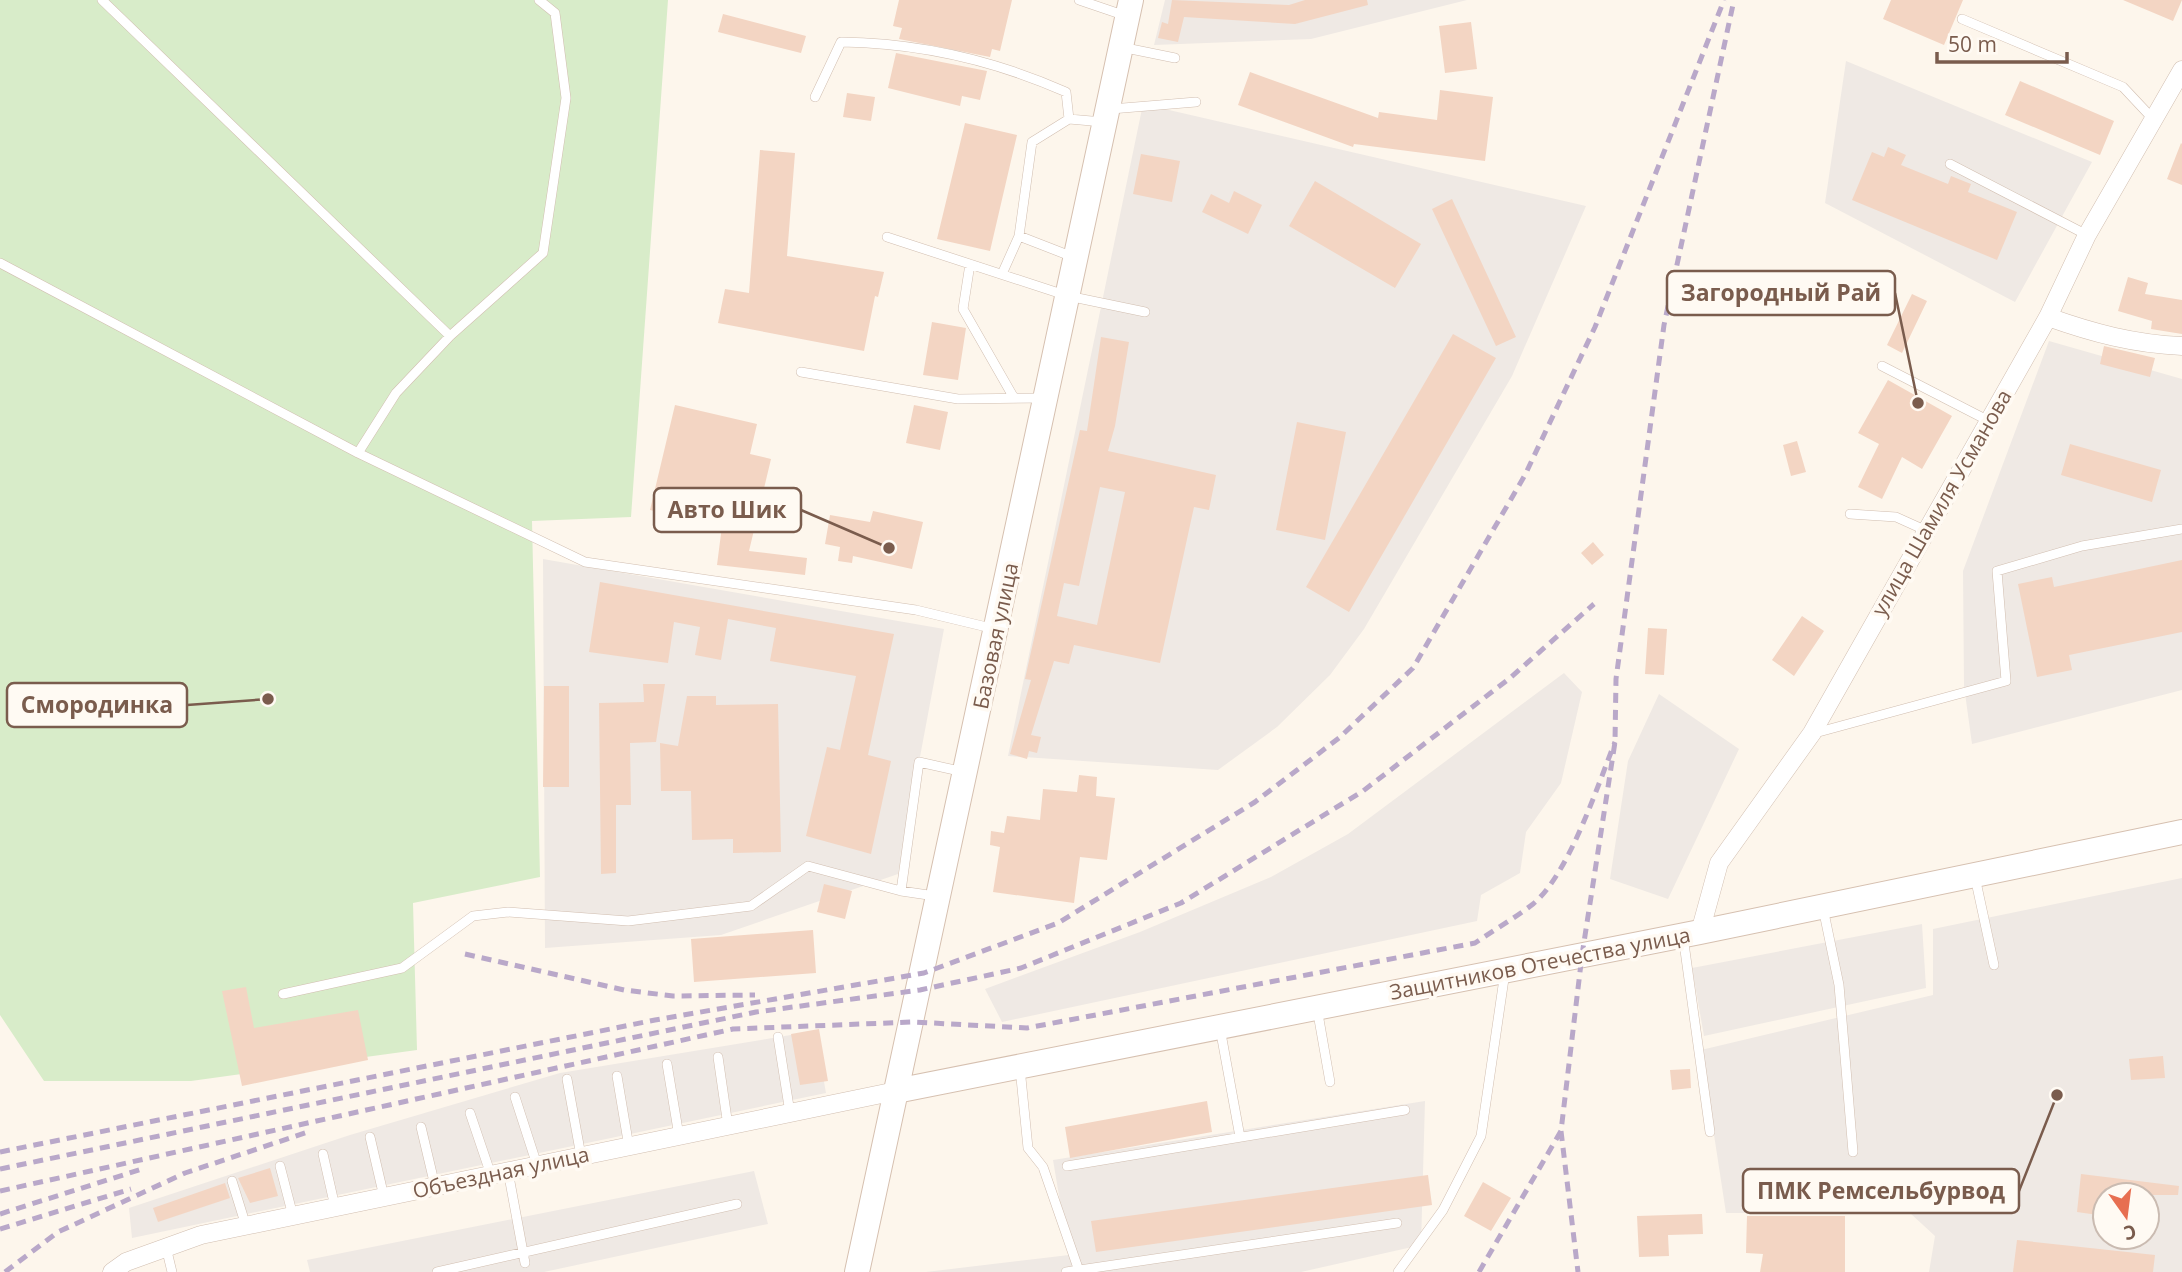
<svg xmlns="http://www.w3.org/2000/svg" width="2182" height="1272" viewBox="0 0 2182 1272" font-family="'Open Sans',sans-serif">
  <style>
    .industrial { fill: #efe9e4; fill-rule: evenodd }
    .green { fill: #d8ecc9 }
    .building { fill: #f3d5c3; fill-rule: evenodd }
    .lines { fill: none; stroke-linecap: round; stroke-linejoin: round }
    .lane-casing { stroke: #d1beb0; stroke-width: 10 }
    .street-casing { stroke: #d1beb0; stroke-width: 19 }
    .secondary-casing { stroke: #d6c0b0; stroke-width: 26 }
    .lane { stroke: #fff; stroke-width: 9 }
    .street { stroke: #fff; stroke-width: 18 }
    .secondary { stroke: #fff; stroke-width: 24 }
    .rail { stroke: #b9a8c9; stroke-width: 5; stroke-dasharray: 10 7; stroke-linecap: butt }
    .labels { text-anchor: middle; stroke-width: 7; stroke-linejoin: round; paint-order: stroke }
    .street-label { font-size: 21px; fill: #7a5c4d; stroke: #fffaf3 }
    .leader { fill: none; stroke: #7a5c4d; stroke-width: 2.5 }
    .callout-dot { fill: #7a5c4d; stroke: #fffaf3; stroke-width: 2.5 }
    .callout { fill: #fffaf3; stroke: #7a5c4d; stroke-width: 2.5 }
    .callout-label { font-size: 23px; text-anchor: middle; font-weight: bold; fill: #7a5c4d }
  </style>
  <rect width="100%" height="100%" fill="#fdf6ec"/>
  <!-- industrial -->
  <path class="industrial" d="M1165,0h302l-156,39 -157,6z
    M1846,61l246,101 -77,140 -190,-99z
    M1143,104l443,102 -74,170 -148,253 -34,46 -53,52 -59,43 -210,-14z
    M2049,341l133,38v311l-210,54 -8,-58 -1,-115z
    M543,559l401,70 -46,245 -177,61 -176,13z
    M1564,673l18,19 -21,91 -35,49 -6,41 -39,22 -4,26 -475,101 -17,-33 155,-57 131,-55 77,-43z
    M1659,694l80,55 -71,150 -58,-20 18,-118z
    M2182,878v394h-253l6,-36 -25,-23h-184l-25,-163 232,-55v-66zM2105,1195h42v42h-42z
    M1922,924l4,64 -222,48 -12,-68z
    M815,1031l11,62 -694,145 -3,-30 221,-73 210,-62z
    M1425,1101l-4,144 -120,27h-375l143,-17 -16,-95z
    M754,1171l14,53 -224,48h-234l-3,-12z"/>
  <!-- green -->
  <path class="green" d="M0,0h668l-37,517 -99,4 8,356 -127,26 4,147 -226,31h-147l-44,-66z"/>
  <!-- building -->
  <path class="building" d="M899,0h113l-12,51 -8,-2 -2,8 -91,-18 3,-11 -9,-2z
    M1172,0l117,5 16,-5h62l1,5 -73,19 -111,-7 -6,25 -20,-4 4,-16 6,2z
    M1891,0h72l-19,45 -61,-26z
    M2123,0h59l-9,21z
    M723,14l83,22 -5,17 -83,-21z
    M1471,22l6,47 -32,4 -6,-47z
    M896,53l91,18 -7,29 -18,-4 -2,10 -72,-18z
    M1250,72l128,46 1,-6 58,8 3,-30 53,7 -8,64 -131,-17 -1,3 -115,-42z
    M2020,81l94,40 -14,34 -95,-40z
    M847,93l28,4 -4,24 -28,-4z
    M965,123l52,12 -27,116 -53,-12z
    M2181,143l1,1v41l-15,-6z
    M1888,147l18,8 -5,10 47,19 3,-8 20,8 -3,8 49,20 -20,48 -145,-60 20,-48 12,5z
    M760,150l35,3 -8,103 97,16 -6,25 -3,-1 -11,55 -146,-28 7,-34 24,4z
    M1141,154l39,7 -8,41 -39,-8z
    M1315,181l106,63 -26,44 -106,-62z
    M1234,191l28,14 -14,29 -46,-22 9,-18 18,9z
    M1452,199l64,138 -20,9 -64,-137z
    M2128,277l20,6 -3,11 37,6v34l-31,-5 1,-8 -34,-10z
    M1912,294l15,7 -25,52 -15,-8z
    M932,322l34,6 -8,52 -35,-5z
    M1453,334l43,24 -147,254 -43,-25z
    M1101,337l28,5 -14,84 -7,25 108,24 -7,35 -15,-3 -34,156 -86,-18 -5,19 -15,-3 -23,74 10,2 -4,16 -8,-2 -2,8 -17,-5 21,-74 -6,-1 55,-249 7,1zM1100,487l25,5 -28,133 -40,-9 7,-33 15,3z
    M2104,346l51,12 -5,19 -50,-13z
    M1888,380l64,36 -30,53 -20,-12 -20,42 -24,-12 21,-43 -21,-11z
    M675,405l82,19 -7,30 21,5 -22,92 58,7 -2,17 -88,-10 5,-39 -72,-16z
    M914,405l34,7 -8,38 -34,-7z
    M1297,422l49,10 -21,108 -49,-10z
    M1797,441l9,31 -15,4 -8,-31z
    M2070,444l91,26 -9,32 -91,-27z
    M873,511l50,11 -11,47 -59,-13 -1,7 -14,-2 2,-14 -15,-3 5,-29 40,7z
    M1593,542l11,13 -12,10 -11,-12z
    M2182,560v72l-113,23 3,15 -35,7 -19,-93 34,-7 2,10z
    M600,582l294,52 -26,121 23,6 -20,93 -65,-18 21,-89 13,3 16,-74 -86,-15 6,-33 -48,-9 -7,41 -26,-5 5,-28 -26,-5 -6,41 -79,-11z
    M1802,616l22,15 -30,45 -22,-16z
    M1648,628l19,1 -3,46 -19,-1z
    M643,684h22l-9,58 -26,1 1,62h-15v68l-15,1 -2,-171 45,-1z
    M544,686h25v101h-26z
    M687,696h29v9l62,-1 3,148 -48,1v-14l-41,1 -1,-49h-30l-1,-48 18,3z
    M1079,775l18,2 -1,19 19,2 -8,62 -27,-3 -6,46 -81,-11 7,-45 -10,-2 1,-14 13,2 3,-17 33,4 3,-31 34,3z
    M824,884l28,7 -7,28 -28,-7z
    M813,930l3,43 -122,9 -3,-43z
    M246,987l8,41 104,-18 10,50 -126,26 -20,-95z
    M819,1029l9,52 -28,4 -9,-51z
    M2163,1056l2,22 -34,2 -2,-21z
    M1690,1069l1,19 -19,2 -2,-20z
    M1207,1101l5,31 -142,26 -5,-31z
    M270,1168l8,28 -28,7 -12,-25z
    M2081,1174l98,12 -1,9h-73v21l-28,-4z
    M1428,1175l4,30 -336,47 -5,-31z
    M1483,1182l28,16 -20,33 -27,-15z
    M225,1183l5,15 -72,24 -5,-14z
    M1702,1214l1,20 -35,1 1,21 -30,1 -2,-41z
    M1747,1216h98v56h-85l3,-18 -17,-1z
    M2017,1240l138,15 -2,17h-140z"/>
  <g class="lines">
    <!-- lane casing -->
    <g class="lane-casing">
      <path id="lane" d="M102,0l348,336
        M1079,0l47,16
        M1962,19l161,68 30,32
        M1121,47l54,11
        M815,97l26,-55c77,1 155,19 225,50l3,27
        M1111,109l85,-7
        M1950,164l137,71
        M887,237l181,59 77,16
        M1073,257l-54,-21 13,-94 37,-23 34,3
        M0,263l358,190 227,109 331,48 79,19
        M970,264l-7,45 51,89
        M1002,274l17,-38
        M1882,366l107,55
        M801,372l157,27 87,-1
        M358,453l38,-60 54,-57 93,-83 23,-155 -11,-85 -16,-13
        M1850,514l46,3 31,14
        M1815,733l191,-52 -9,-110 85,-25 100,-17
        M1975,877l19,88
        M901,891l18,-129 45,10
        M1823,908l16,77 14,167
        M1683,936l27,196
        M283,994l119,-26 71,-52 35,-4 120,9 123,-15 57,-40 93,25 34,5
        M1317,1008l13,74
        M1220,1028l20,109
        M778,1037l12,76
        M718,1057l10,69
        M667,1064l12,72
        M1020,1068l8,80 15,19 35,101
        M617,1076l12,71
        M567,1079l14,77
        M515,1097l22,68
        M470,1113l21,62
        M421,1127l14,59
        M370,1137l14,60
        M323,1154l12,53
        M280,1166l13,50
        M1067,1166l338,-56
        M508,1171l17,92
        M232,1181l14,45
        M166,1247l6,25
        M437,1272l300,-68
        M1066,1272l331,-49
        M1398,1272l45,-62 38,-74 24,-164"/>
    </g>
    <!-- street casing -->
    <g class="street-casing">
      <path id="street" d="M2048,317c45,16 86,27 134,29
        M1700,932l19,-69 93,-130 236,-416 39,-82 95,-165
        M112,1272l14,-10 75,-27 695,-144"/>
    </g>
    <!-- secondary casing -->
    <g class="secondary-casing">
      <path id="secondary" d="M896,1091l804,-159 482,-100
        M857,1272l274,-1272"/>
    </g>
    <!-- lane -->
    <use href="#lane" class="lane"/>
    <!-- street -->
    <use href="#street" class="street"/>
    <!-- secondary -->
    <use href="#secondary" class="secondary"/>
    <!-- rail -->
    <path class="rail" d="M465,954l159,36 49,6 82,-1
      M1561,1131l17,141
      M0,1152l655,-132 269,-47 134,-50 197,-121 84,-64 74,-70 112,-193 70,-148 129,-327
      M0,1169l756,-157 164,-22 101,-22 160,-65 182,-112 147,-113 84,-74
      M0,1191l733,-162 180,-7 114,6 448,-85c19,-13 40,-25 58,-39 36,-30 64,-117 82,-162
      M0,1214l142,-45
      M0,1229l131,-40
      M5,1272l53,-40 127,-59 123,-41
      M1479,1272l82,-141 21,-176 33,-213 1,-63 48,-354 70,-325"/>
  </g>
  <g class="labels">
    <!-- street labels -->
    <g class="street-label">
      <text transform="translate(1942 503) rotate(-60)" y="7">улица Шамиля Усманова</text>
      <text transform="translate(996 636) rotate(-78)" y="7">Базовая улица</text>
      <text transform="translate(1540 964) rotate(-11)" y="7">Защитников Отечества улица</text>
      <text transform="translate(501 1173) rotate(-12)" y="7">Объездная улица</text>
    </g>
  </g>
  <!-- callouts -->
  <path class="leader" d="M1918 403L1895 293M889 548L801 510M268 699L187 705M2057 1095L2019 1191"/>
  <g class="callout-dot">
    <circle cx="1918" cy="403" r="7"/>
    <circle cx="889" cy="548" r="7"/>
    <circle cx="268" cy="699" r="7"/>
    <circle cx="2057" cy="1095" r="7"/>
  </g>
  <g class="callout">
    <rect x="1667" y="271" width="228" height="44" rx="7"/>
    <rect x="654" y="488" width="147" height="44" rx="7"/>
    <rect x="7" y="683" width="180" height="44" rx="7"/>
    <rect x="1743" y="1169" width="276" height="44" rx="7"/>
  </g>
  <g class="callout-label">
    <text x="1781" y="301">Загородный Рай</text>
    <text x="727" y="518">Авто Шик</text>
    <text x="97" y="713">Смородинка</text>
    <text x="1881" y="1199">ПМК Ремсельбурвод</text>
  </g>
  <!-- north arrow -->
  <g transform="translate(2126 1216) rotate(166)"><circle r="33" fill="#fffaf3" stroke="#cabbb1" stroke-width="2"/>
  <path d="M0-5L12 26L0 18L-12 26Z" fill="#e76f51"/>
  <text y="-10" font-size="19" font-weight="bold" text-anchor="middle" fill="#7a5c4d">С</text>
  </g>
  <!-- scale -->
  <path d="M1937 52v10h130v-10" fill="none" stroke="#7a5c4d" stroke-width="3.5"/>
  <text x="1948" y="52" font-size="21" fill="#7a5c4d" stroke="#fffaf3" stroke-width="5" paint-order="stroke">50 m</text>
</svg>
